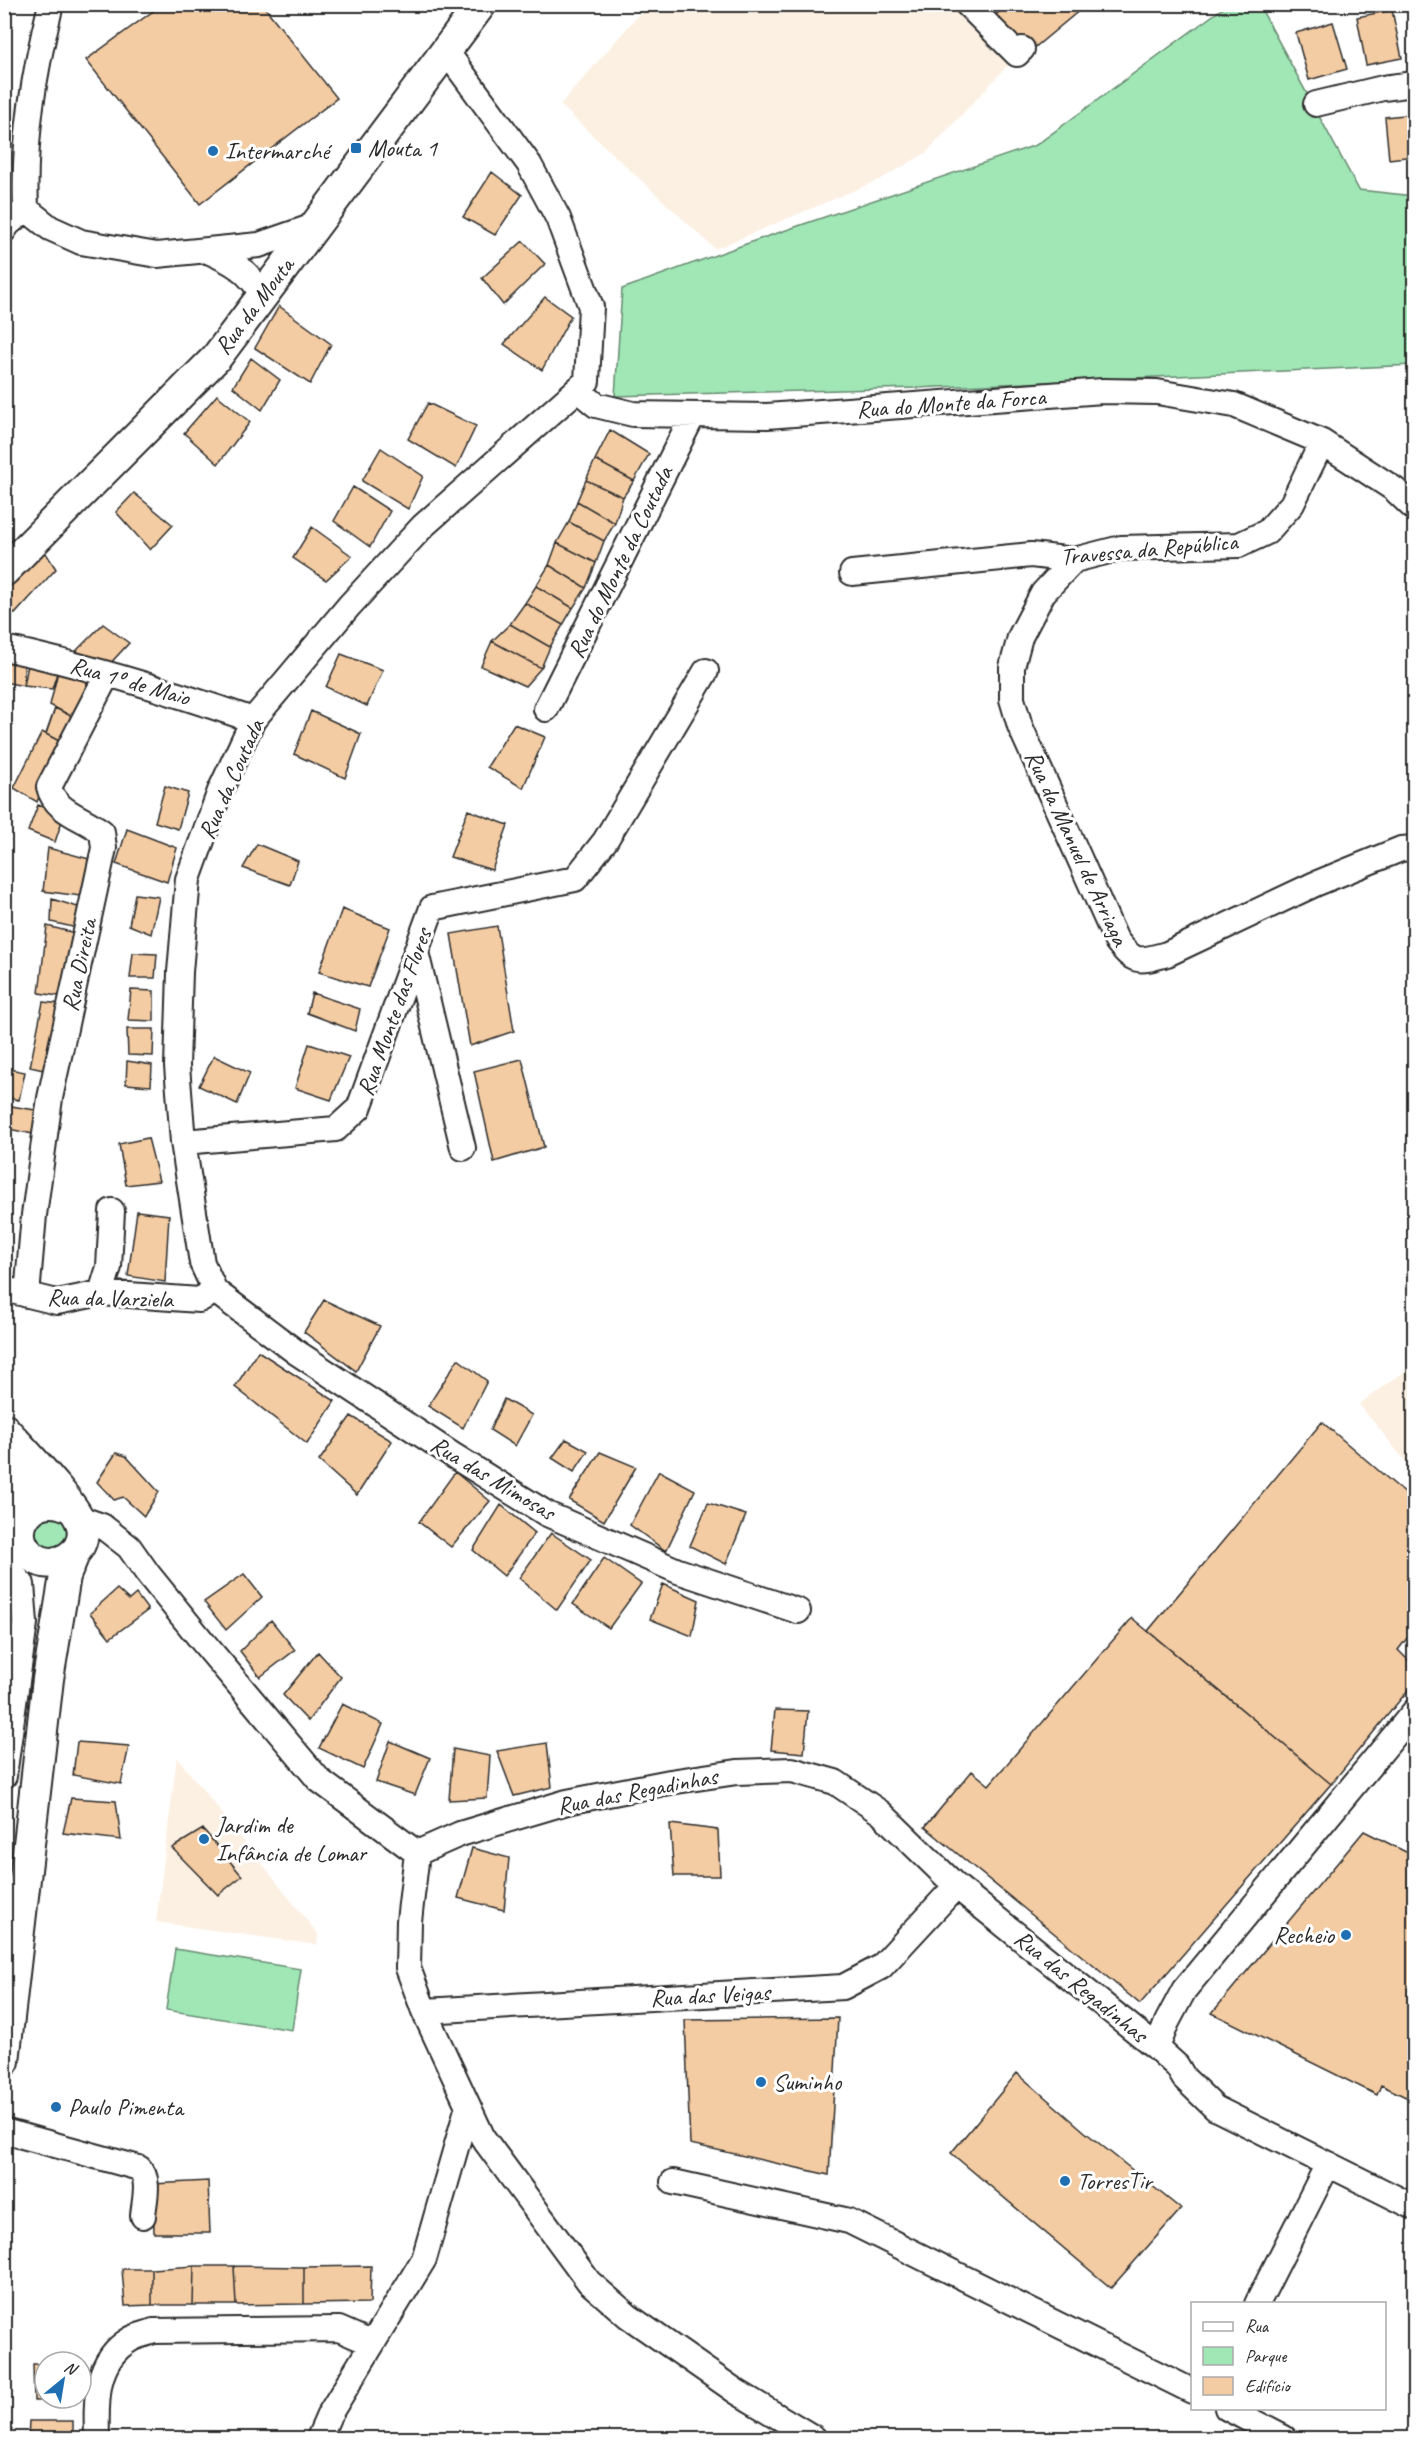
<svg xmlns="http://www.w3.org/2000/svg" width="1419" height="2443" viewBox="0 0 1419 2443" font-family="Caveat,sans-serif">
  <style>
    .built { fill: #fcf0e3 }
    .green { fill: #a0e7b5; stroke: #668970; stroke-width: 1.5 }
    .building { fill: #f4cca3; stroke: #2b2b2b; stroke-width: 1.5 }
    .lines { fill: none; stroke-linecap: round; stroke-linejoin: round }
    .minor-casing { stroke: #2b2b2b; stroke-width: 28 }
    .major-casing { stroke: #2b2b2b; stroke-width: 34 }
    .minor { stroke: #fff; stroke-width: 24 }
    .major { stroke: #fff; stroke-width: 30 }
    .poi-dot { fill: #1f6fb2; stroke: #fff; stroke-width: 2 }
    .labels { text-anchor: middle; stroke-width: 6; stroke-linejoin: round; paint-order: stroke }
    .poi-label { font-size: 24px; fill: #2b2b2b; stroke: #fff; text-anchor: start }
    .street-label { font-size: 24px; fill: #2b2b2b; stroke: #fff }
  </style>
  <rect width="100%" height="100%" fill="#fff"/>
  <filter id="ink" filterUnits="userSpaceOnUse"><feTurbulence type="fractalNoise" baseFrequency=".0167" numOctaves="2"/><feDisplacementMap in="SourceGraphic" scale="12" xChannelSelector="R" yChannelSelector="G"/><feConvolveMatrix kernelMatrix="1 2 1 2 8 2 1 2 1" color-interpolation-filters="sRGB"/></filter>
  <g filter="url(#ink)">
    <!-- built -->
    <path class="built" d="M647,5h305l62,54 -88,94 -45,26 -166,70 -155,-144z
      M1414,1365v107l-55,-68z
      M177,1757l141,177 -1,11 -161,-23z"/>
    <!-- green -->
    <path class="green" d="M1227,5h32l100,185 55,6v169l-497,23 -302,8 7,-107 135,-49 279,-95z
      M61,1514l11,21 -18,17 -18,-8 -3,-20 4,-6z
      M175,1949l126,20 -9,61 -126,-20z"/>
    <!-- building -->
    <path class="building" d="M163,4h99l75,94 -137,106 -114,-144z
      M1008,4h79l-60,50 -36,-35z
      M1392,10l10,48 -36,7 -9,-48z
      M1333,22l14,47 -38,11 -13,-47z
      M1414,114v42l-25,3 -4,-42z
      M492,172l30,23 -27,40 -32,-18z
      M523,241l22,23 -42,41 -21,-27z
      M545,297l26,19 -29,54 -38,-26z
      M279,306l52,38 -21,40 -55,-36z
      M251,358l29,22 -18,30 -29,-23z
      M217,395l33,27 -32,42 -34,-31z
      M428,403l48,23 -20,42 -48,-29z
      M610,430l39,24 -15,27 -39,-21z
      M381,448l42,28 -15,33 -46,-28z
      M595,460l39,21 -11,16 -37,-17z
      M586,480l37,17 -8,26 -38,-22z
      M353,487l37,24 -20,36 -36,-26z
      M134,493l39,32 -23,25 -34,-38z
      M577,501l38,22 -11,18 -35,-19z
      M569,522l35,19 -8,22 -39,-20z
      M312,527l40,29 -26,24 -33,-22z
      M557,543l39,20 -10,25 -37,-23z
      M40,544l16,25 -41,45 -11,-13v-21z
      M549,565l37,23 -13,20 -37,-22z
      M536,586l37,22 -10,17 -38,-22z
      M525,603l38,22 -13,22 -40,-23z
      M103,624l26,19 -23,25 -30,-17z
      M510,624l40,23 -9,21 -49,-27z
      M492,641l49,27 -16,18 -44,-20z
      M30,653l29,14 -7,22 -28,-3z
      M4,654l20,4v28l-20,-4z
      M341,654l42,16 -16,36 -41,-19z
      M59,667l32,4 -16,47 -25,-13z
      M55,708l20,10 -14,24 -15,-8z
      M311,711l50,23 -16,44 -51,-24z
      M514,724l31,13 -22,51 -36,-21z
      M42,732l19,10 -24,60 -23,-14z
      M165,786l23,7 -10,36 -23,-7z
      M38,805l26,10 -9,27 -27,-11z
      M468,810l40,15 -16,45 -42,-13z
      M127,829l50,19 -10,34 -51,-18z
      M257,844l41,17 -8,24 -47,-17z
      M48,848l45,12 -5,37 -45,-6z
      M135,894l24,3 -8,37 -22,-9z
      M52,899l29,9 -4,20 -26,-6z
      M342,909l48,19 -22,59 -49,-15z
      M47,926l28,7 -10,64 -26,-4z
      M497,926l17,105 -44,15 -19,-112z
      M133,953l24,1 -2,24h-25z
      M131,990l23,1v30l-26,-1z
      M312,993l48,16 -5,22 -48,-18z
      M43,1002l18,2 -13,67 -18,-4z
      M127,1029h27l-1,27 -25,-1z
      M309,1044l40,13 -18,43 -36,-12z
      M214,1056l36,17 -13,31 -38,-18z
      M522,1059l22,88 -50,15 -20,-91z
      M127,1061l25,4 -1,21 -25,-2z
      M4,1068l21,4 -6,28 -15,-3z
      M5,1105l30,5 -2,24 -29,-6z
      M148,1138l11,43 -33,4 -7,-41z
      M137,1211l32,4 -4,67 -37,-6z
      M324,1300l56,26 -24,45 -52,-39z
      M258,1351l77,50 -28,43 -72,-57z
      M458,1359l29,22 -24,47 -35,-22z
      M504,1399l28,16 -17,31 -25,-16z
      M351,1416l41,25 -35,54 -38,-34z
      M1322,1422l92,79v128l-16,21 16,16v17l-83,101 -183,-153z
      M566,1439l22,12 -14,21 -22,-14z
      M600,1452l36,15 -32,54 -35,-21z
      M116,1453l10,3 33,36 -15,24 -21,-19 -9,3 -17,-18z
      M659,1471l36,19 -29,61 -36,-26z
      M455,1472l35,29 -39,46 -32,-25z
      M708,1503l38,12 -20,49 -36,-18z
      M501,1505l34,28 -31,43 -31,-26z
      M551,1533l40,27 -34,50 -38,-32z
      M604,1558l37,26 -32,44 -36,-24z
      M244,1574l18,23 -36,33 -22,-28z
      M663,1584l36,16 -7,36 -42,-17z
      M4,1585l6,11 -6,44z
      M117,1589l12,11 7,-6 12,16 -38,28 -20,-25z
      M1132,1618l199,166 -191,220 -215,-177 47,-56 17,14z
      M271,1620l24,30 -35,27 -20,-26z
      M318,1652l23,25 -33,44 -25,-26z
      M342,1704l41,20 -20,45 -44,-21z
      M775,1710l33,1 -4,42 -33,-3z
      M390,1741l40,17 -15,37 -39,-13z
      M77,1742l52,4 -8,38 -48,-9z
      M547,1743l5,44 -38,9 -17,-45z
      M453,1749l37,7 -3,42 -38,2z
      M71,1798l45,3 5,39 -58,-7z
      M670,1824l48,6 2,46h-46z
      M203,1829l39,47 -24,19 -46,-47z
      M1364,1831l50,25v245l-33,-16 -4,10 -165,-82z
      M472,1848l37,10 -5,52 -46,-12z
      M838,2018l-9,157 -139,-31 -5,-124z
      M1017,2073l68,59 96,77 -70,79 -160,-135z
      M208,2181l2,52h-56l-1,-49z
      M194,2266h40l2,39h-43z
      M194,2266l-1,39h-41v-36z
      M234,2266l70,1v37l-68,1z
      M371,2266l-1,37 -66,1v-37z
      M122,2269h30v36l-27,1z
      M33,2364h12v34h26v2l-37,1z
      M29,2421h44v17h-45z"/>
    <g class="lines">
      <!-- minor casing -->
      <g class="minor-casing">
        <path id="minor" d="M967,4l50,50 5,-5
          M446,51l83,113 29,54 33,89 -4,74 -164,145 -74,80 -96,114 -33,71 -32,88 -8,93 -3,94 6,76 19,121 13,28 81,61 158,104 93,58 131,57 120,40
          M1316,104l67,-16 31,-4
          M26,209l24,19 31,14 76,13 102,-10 55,-19
          M26,209c-3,-70 8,-137 25,-205
          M4,230l4,-6 18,-15
          M208,251c27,12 39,19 55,44
          M578,390l18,15 37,9 134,2 336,-25 54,1 77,13 88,37 72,47 20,19
          M1074,560l-31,33 -23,44 -8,30v32l8,27 96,214c19,24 22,22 51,14l148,-70 86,-35 13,-1
          M852,573l179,-18 43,5 47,-12 118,-3 28,-13 25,-28 30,-62
          M4,648c85,18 168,44 249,72
          M546,709l147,-294
          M416,952l47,196
          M183,1142l153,-13 23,-21 73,-200 143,-29 30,-38 101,-170
          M4,1289l53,13 44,-9 98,7 16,-9
          M101,1293l8,-26 3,-56
          M27,1295l7,-80 16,-117 54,-250 -2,-16c-19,-15 -47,-20 -53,-45l58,-112
          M4,1501l28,6
          M79,1518l23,8 27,21 19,27 55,68 116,138 98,73
          M4,1565l18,19 3,39 -21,153
          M417,1853l43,-19 107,-32 103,-20 67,-10 55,-2 43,12 46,31 75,73 201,162 20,18 7,12 31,30 199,99
          M417,1853l-8,68 -1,47 16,43 59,127 106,144 39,34 109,76 77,46
          M424,2011l419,-24 38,-20 75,-81
          M1157,2048l10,-26 17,-32 230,-278
          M4,2131l135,37c12,12 5,33 4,48
          M673,2182l176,39 343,170
          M1257,2304l71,-140
          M1227,2408l57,30
          M97,2438c-1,-36 -3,-78 34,-99 7,-4 16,-5 22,-8l186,-2 32,14
          M319,2438l10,-23 95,-156 44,-153"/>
      </g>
      <!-- major casing -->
      <g class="major-casing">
        <path id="major" d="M4,571l212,-213 265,-354
          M4,1429c17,19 74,78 78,97 6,27 -27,47 -49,31 -33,-25 2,-73 40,-48
          M4,1452l28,55
          M4,2061l44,-382 17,-103 9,-22"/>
      </g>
      <!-- minor -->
      <use href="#minor" class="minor"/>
      <!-- major -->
      <use href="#major" class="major"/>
    </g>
  </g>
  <!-- markers -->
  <g class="poi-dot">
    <rect x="350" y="142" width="12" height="12" rx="3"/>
    <circle cx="213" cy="151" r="6"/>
    <circle cx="204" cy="1839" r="6"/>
    <circle cx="1346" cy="1935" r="6"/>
    <circle cx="761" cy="2082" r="6"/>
    <circle cx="56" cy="2107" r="6"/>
    <circle cx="1065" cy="2181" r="6"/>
  </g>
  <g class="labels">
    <!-- poi labels -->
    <g class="poi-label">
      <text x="368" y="156">Mouta 1</text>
      <text x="225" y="159">Intermarché</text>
      <text x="216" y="1833">Jardim de<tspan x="216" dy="28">Infância de Lomar</tspan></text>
      <text x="1334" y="1943" text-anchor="end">Recheio</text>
      <text x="773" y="2090">Suminho</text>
      <text x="68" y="2115">Paulo Pimenta</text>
      <text x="1077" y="2189">TorresTir</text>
    </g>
    <!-- street labels -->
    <g class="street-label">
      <text transform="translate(254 306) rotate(-53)" y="8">Rua da Mouta</text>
      <text transform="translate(951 403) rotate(-4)" y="8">Rua do Monte da Forca</text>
      <text transform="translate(1149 549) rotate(-5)" y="8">Travessa da República</text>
      <text transform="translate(620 562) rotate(-64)" y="8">Rua do Monte da Coutada</text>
      <text transform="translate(130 681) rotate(16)" y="8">Rua 1º de Maio</text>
      <text transform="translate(231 779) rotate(-66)" y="8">Rua da Coutada</text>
      <text transform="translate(1077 848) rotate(65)" y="8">Rua da Manuel de Arriaga</text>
      <text transform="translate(79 965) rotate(-78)" y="8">Rua Direita</text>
      <text transform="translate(394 1012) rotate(-70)" y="8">Rua Monte das Flores</text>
      <text transform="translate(110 1298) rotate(1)" y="8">Rua da Varziela</text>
      <text transform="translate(493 1478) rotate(31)" y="8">Rua das Mimosas</text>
      <text transform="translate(637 1791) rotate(-11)" y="8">Rua das Regadinhas</text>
      <text transform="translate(1081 1986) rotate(39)" y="8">Rua das Regadinhas</text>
      <text transform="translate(710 1995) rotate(-3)" y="8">Rua das Veigas</text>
    </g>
  </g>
  <!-- margin -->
  <rect width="1419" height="2443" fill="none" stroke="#fff" stroke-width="24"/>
  <rect x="12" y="12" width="1395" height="2419" fill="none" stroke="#2b2b2b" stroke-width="2" filter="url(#ink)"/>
  <!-- legend -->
  <rect x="1191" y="2302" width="195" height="108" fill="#ffffff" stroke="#aaaaaa" stroke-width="1.5"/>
  <rect x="1203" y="2322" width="30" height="9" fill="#ffffff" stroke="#aaaaaa" stroke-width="1.5"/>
  <text x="1245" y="2332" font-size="18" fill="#2b2b2b">Rua</text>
  <rect x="1203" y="2347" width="30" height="18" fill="#a0e7b5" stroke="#aaaaaa" stroke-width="1.5"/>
  <text x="1245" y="2362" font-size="18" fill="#2b2b2b">Parque</text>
  <rect x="1203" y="2377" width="30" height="18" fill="#f4cca3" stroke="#aaaaaa" stroke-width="1.5"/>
  <text x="1245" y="2392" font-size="18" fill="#2b2b2b">Edifício</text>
  <!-- north arrow -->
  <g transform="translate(63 2380) rotate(30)"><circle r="28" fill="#ffffff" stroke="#aaaaaa" stroke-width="1.5"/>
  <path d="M0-4.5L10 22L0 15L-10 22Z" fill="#1f6fb2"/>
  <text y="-9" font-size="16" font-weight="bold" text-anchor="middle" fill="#2b2b2b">N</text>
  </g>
</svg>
